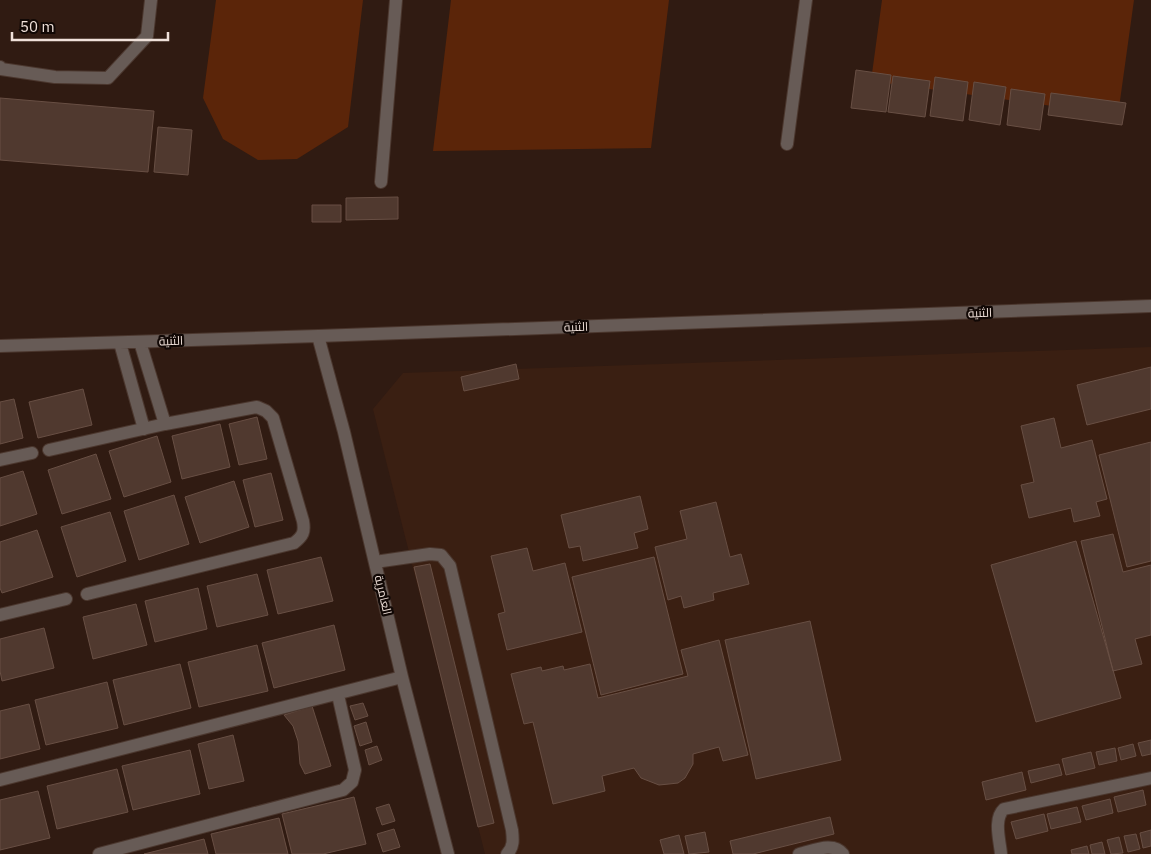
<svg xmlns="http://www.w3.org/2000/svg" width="1151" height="854" viewBox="0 0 1151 854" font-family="'IBM Plex Sans',Cairo,sans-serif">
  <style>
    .built { fill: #3a1f12 }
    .green { fill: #5b2509 }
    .building { fill: #50392f; stroke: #684f44 }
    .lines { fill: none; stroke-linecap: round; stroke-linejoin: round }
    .minor-casing { stroke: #4b372e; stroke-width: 14 }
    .minor { stroke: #675b56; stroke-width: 12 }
    .labels { text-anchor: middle; stroke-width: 4.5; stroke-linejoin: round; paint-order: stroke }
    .street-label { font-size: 12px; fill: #f0e1da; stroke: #110805 }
  </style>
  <rect width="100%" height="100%" fill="#301b12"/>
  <!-- built -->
  <path class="built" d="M1151,347v507h-666l-112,-445 30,-36z"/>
  <!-- green -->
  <path class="green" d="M216,0h147l-15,127 -51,32 -39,1 -35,-21 -20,-41z
    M451,0h218l-18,148 -218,3z
    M882,0h252l-16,115 -247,-34z"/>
  <!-- building -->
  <path class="building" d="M856,70l35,5 -5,37 -35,-4z
    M893,76l37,5 -5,36 -37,-5z
    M935,77l33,5 -5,39 -33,-5z
    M974,82l32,5 -6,38 -31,-5z
    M1011,89l34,5 -5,36 -33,-5z
    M1051,93l75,10 -4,22 -74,-10z
    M0,98l154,13 -6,61 -148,-12z
    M158,127l34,3 -4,45 -34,-3z
    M398,197v22l-52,1v-22z
    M312,205h29v17h-29z
    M516,364l3,15 -55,12 -3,-14z
    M1151,367v42l-64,16 -10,-40z
    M83,389l9,36 -54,13 -9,-36z
    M14,399l9,39 -23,6v-42z
    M257,417l10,42 -28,6 -10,-41z
    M1054,418l7,30 31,-8 15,59 -11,3 4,14 -26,6 -3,-14 -42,10 -8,-33 13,-3 -13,-56z
    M220,424l10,43 -48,12 -10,-43z
    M157,436l14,46 -47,15 -15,-46z
    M1151,442v119l-24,6 -28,-112z
    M96,454l15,45 -49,15 -14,-44z
    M23,471l14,43 -37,12v-48z
    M271,473l12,47 -28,7 -12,-47z
    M234,481l15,46 -49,16 -15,-46z
    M174,495l15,49 -50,16 -15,-49z
    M640,496l8,33 -14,4 4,15 -55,13 -3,-15 -11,2 -8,-33z
    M716,502l14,55 11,-3 8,30 -36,9 1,7 -30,8 -3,-12 -13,4 -13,-53 32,-8 -7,-28z
    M110,512l16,49 -49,16 -16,-50z
    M37,530l16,47 -51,16 -2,-5v-46z
    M1113,534l10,38 28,-7v70l-16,4 7,25 -29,7 -32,-130z
    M1076,541l45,157 -85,24 -45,-157z
    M527,548l6,23 32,-8 17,69 -75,18 -9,-36 7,-2 -14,-56z
    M321,557l12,44 -55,13 -11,-44z
    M654,557l29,117 -82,21 -29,-118z
    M430,564l64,259 -16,4 -64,-260z
    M257,574l11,41 -51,12 -10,-41z
    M198,588l9,41 -52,13 -10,-41z
    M136,604l11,41 -54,14 -10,-42z
    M810,621l31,139 -85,19 -31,-139z
    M334,625l11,45 -71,18 -12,-45z
    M44,628l10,40 -52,13 -2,-10v-32z
    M719,640l29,115 -25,6 -4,-14 -26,7v10l-8,14 -7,5 -9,1 -10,1 -18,-7 -7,-10 -32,8 3,15 -52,13 -20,-82 -9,2 -13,-50 30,-7 1,4 21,-5 1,4 26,-6 8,34 90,-22 -7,-26z
    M257,645l11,46 -69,16 -11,-45z
    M180,664l11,44 -67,17 -11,-45z
    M107,682l11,46 -72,17 -11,-45z
    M363,703l5,13 -13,4 -5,-14z
    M29,704l11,45 -40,10v-48z
    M312,706l19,60 -26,8 -5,-10 -2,-23 -5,-15 -9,-11z
    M366,722l6,20 -12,4 -6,-20z
    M233,735l11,46 -35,8 -11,-45z
    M1151,740v14l-9,2 -4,-13z
    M1133,744l3,12 -15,4 -3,-12z
    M377,746l5,14 -13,5 -4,-15z
    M1115,748l2,13 -18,4 -3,-13z
    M190,750l10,44 -67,16 -11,-44z
    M1091,752l4,16 -29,7 -4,-16z
    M1059,764l3,11 -31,8 -3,-12z
    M117,769l11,43 -71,17 -10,-43z
    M1022,772l4,18 -40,10 -4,-18z
    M1143,790l3,15 -28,7 -4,-15z
    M38,791l12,47 -50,12v-50z
    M354,797l12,47 -43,10h-31l-10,-40z
    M1110,799l3,14 -27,7 -4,-14z
    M389,804l6,17 -13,4 -6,-17z
    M1077,807l4,15 -30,7 -4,-15z
    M1044,814l4,17 -32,8 -5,-17z
    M830,817l4,17 -81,20h-20l-3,-13z
    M279,818l9,36h-72l-5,-20z
    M394,829l6,18 -17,5 -6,-18z
    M1151,830v16l-8,2 -3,-15z
    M705,832l4,20 -20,2 -4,-18z
    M1136,834l4,15 -12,3 -4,-16z
    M679,835l5,19h-20l-4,-14z
    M1119,837l4,16 -12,1 -4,-14z
    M204,839l4,15h-64z
    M1102,842l3,12h-13l-2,-9z
    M1087,846l2,8h-17l-1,-4z"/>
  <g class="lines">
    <!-- minor casing -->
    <g class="minor-casing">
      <path id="minor" d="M0,67l1,2 54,8 53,1 39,-42 4,-36
        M787,144l19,-144
        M381,182l15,-182
        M318,336l26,96 58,245 46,177
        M140,342l25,82
        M120,343l24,86
        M0,346l318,-10 833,-30
        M49,450l116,-26 92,-17 9,4 7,7 30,103c2,11 0,15 -9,22l-207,51
        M0,460l32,-7
        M375,562l55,-8 11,1 9,11 62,264c1,9 2,17 -5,24
        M0,615l66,-16
        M0,780l402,-103
        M99,854l244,-64 9,-8 3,-12 -17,-75
        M799,854c14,-3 34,-13 44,0
        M1001,854c-1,-13 -8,-35 3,-45l147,-31"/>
    </g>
    <!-- minor -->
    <use href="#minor" class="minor"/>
  </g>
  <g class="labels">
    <!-- street labels -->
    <g class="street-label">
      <text transform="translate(980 313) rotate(-2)" y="4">الثنية</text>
      <text transform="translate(576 327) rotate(-2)" y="4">الثنية</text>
      <text transform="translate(171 341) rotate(-2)" y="4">الثنية</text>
      <text transform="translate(383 595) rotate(77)" y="4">العامرية</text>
    </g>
  </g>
  <!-- scale -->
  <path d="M12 32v8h156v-8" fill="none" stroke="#f0e1da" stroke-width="2.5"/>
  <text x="20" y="32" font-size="15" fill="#f0e1da" stroke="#110805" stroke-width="4" paint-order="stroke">50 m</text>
</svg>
